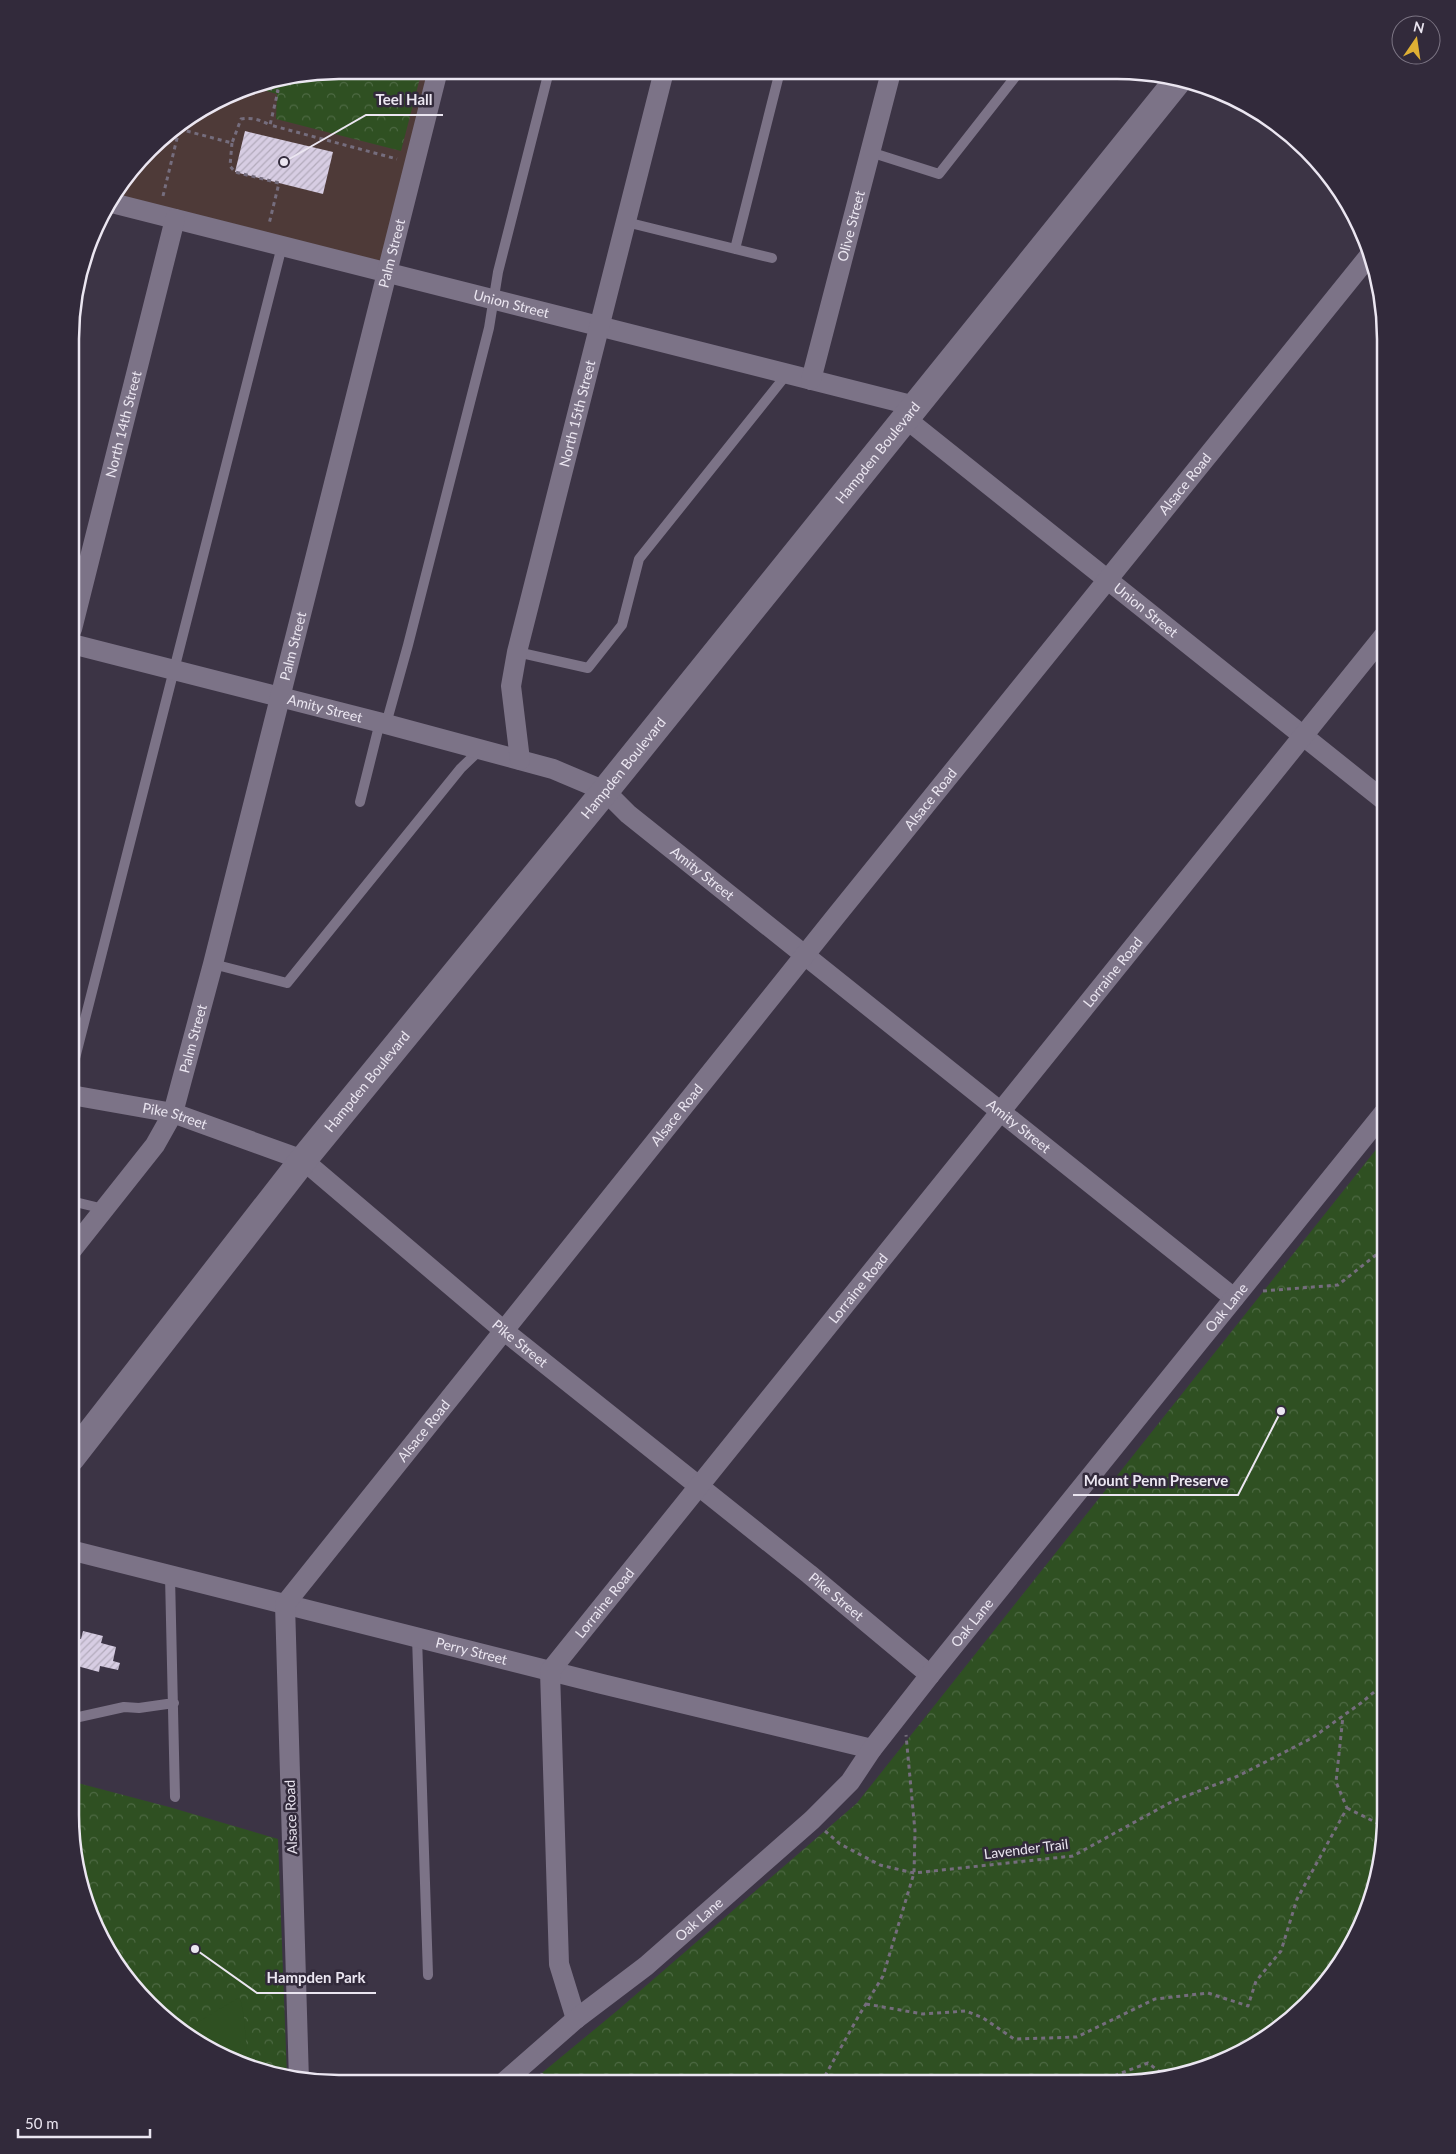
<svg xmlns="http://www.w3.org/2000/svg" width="1456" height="2154" viewBox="0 0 1456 2154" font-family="Lato,sans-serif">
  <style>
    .education { fill: #4e3a38 }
    .forest { fill: url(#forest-crowns) }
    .pitch { fill: #2f5022 }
    .building { fill: url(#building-hatch) }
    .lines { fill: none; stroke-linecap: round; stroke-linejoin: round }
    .path { stroke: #756d7d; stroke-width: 3; stroke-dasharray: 4 4; stroke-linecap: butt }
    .lane { stroke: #7c7387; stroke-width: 10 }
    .street { stroke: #7c7387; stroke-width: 20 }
    .secondary { stroke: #7c7387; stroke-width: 28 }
    .labels { text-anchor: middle; stroke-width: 5; stroke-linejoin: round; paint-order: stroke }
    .street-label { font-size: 14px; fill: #ebe6f1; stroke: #322a3b }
    .rim { fill: none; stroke: #ebe6f1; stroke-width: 2.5 }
    .leader { fill: none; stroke: #ebe6f1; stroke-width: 2 }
    .callout-dot { fill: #ebe6f1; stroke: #322a3b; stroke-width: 2 }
    .callout-label { font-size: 15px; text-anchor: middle; font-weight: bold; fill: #ebe6f1; stroke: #322a3b; stroke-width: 5; stroke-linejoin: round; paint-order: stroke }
  </style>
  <defs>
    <pattern id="forest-crowns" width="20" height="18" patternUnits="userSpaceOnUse" patternTransform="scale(1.25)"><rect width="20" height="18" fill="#2f5022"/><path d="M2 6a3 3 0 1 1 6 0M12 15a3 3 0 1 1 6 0" fill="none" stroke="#4d6943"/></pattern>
    <pattern id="building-hatch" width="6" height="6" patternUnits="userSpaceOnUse" patternTransform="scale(1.25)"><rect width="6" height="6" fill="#d7cde3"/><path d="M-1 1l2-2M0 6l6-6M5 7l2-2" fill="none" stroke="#b3abbc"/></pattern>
  </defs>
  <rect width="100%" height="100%" fill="#3c3445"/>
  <!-- education -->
  <path class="education" d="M338,70h100l-50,203 -280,-71 54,-66 90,-52z"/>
  <!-- forest -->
  <path class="forest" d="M338,70h84l-21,81 -125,-32 1,-25 -28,-8z
    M1386,1137l-1,696 -13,69 -41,77 -50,49 -60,35 -103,21 -587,-2 87,-72 239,-207z
    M70,1781l99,26 109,32 9,238 -51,-13 -61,-35 -49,-50 -35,-60 -21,-103z"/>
  <!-- pitch -->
  <path class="pitch" d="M240,1997l4,20 4,50 -12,-3 -55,-32z"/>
  <!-- building -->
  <path class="building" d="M245,131l88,21 -10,42 -88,-22z
    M83,1631l20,5 -2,7 15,4 -3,14 7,2 -2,7 -18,-4 -1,6 -29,-8 3,-8 -3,-1v-18l11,2z"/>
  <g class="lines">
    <!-- path -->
    <path class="path" d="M253,84l25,7 -8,34 127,34
      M179,129l53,14 9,-24c11,-2 20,1 29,6
      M232,143l-2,23 5,6 44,11 -10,41
      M163,196l17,-70
      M1263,1291l75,-6 48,-38
      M1347,1808l38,19
      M825,1831l15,13 40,21 34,8 159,-17 100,-55 65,-25 74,-38 49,-35 24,-20
      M866,2004l57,10 43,-3 17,7 31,21 63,-2 78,-38 53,-6 40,13 8,-25 25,-30 16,-52 50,-91 -11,-26 7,-66
      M540,2082l2,-9
      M821,2083l37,-66 25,-41 31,-103 1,-42 -9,-96
      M1092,2084l56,-21 16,12"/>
    <!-- lane -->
    <path class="lane" d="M870,152l69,22 80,-102
      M626,222l146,36
      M735,249l45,-178
      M517,652l71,16 34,-43 17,-66 148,-185
      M386,724l22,-79 81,-317 9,-56 51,-201
      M360,802l20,-80
      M213,964l74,19 174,-215 20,-19
      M71,1074l211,-828
      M71,1201l33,8
      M170,1576l5,221
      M417,1637l11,338
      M70,1719l54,-12 15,1 35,-5"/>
    <!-- street -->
    <g class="street">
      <path id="s1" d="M108,202l807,204"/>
      <path id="s2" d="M811,380l80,-308"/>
      <path id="s3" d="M905,418l481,384"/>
      <path id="s4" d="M72,629l103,-410"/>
      <path id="s5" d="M72,644l314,80 167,45 52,22 23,23 606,484"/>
      <path id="s6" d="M520,760l-9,-74 6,-34 147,-581"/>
      <path id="s7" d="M71,1095l102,18 130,47 200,170 306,244 121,101"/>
      <path id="s8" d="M71,1251l84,-106 18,-32 40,-149 225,-894"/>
      <path id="s9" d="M70,1550l532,134 270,65"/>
      <path id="s10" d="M576,2019l-17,-55 -9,-293 836,-1038"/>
      <path id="s11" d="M299,2081l-14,-477 551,-688 533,-660"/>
      <path id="s12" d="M504,2082l72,-63 70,-53 166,-146 38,-38 22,-33 58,-74 456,-565"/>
    </g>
    <!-- secondary -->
    <path class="secondary" id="s13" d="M71,1458l232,-298 302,-369 574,-712"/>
  </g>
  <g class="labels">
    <!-- street labels -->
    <g class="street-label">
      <text dy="5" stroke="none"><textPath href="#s2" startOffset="159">Olive Street</textPath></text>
      <text dy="5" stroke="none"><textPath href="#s8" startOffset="1059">Palm Street</textPath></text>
      <text dy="5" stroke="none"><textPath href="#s1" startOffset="416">Union Street</textPath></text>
      <text dy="5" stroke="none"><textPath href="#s6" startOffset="355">North 15th Street</textPath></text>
      <text dy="5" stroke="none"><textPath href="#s4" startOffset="211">North 14th Street</textPath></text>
      <text dy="5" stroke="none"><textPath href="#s13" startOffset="1289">Hampden Boulevard</textPath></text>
      <text dy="5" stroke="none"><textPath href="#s11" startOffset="1914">Alsace Road</textPath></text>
      <text dy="5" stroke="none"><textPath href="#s3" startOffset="308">Union Street</textPath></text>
      <text dy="5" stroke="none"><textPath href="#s8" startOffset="654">Palm Street</textPath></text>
      <text dy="5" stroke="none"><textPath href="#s5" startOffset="261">Amity Street</textPath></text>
      <text dy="5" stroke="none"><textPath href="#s13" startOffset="884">Hampden Boulevard</textPath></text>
      <text dy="5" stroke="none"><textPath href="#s11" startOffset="1509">Alsace Road</textPath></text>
      <text dy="5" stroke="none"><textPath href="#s5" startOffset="681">Amity Street</textPath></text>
      <text dy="5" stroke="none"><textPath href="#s10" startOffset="1248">Lorraine Road</textPath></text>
      <text dy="5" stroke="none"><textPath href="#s8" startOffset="249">Palm Street</textPath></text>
      <text dy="5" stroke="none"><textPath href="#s13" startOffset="479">Hampden Boulevard</textPath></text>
      <text dy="5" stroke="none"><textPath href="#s11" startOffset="1104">Alsace Road</textPath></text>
      <text dy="5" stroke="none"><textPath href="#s7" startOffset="106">Pike Street</textPath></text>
      <text dy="5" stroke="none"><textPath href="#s5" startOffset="1086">Amity Street</textPath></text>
      <text dy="5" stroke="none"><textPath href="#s10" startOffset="842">Lorraine Road</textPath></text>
      <text dy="5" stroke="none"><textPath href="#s12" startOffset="1064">Oak Lane</textPath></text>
      <text dy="5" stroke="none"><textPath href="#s7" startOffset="526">Pike Street</textPath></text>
      <text dy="5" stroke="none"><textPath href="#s11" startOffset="699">Alsace Road</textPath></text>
      <text dy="5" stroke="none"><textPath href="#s7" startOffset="931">Pike Street</textPath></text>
      <text dy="5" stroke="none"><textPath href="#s10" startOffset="438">Lorraine Road</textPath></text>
      <text dy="5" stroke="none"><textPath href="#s12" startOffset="659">Oak Lane</textPath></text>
      <text dy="5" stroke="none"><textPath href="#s9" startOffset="414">Perry Street</textPath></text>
      <text transform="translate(291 1817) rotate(-92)" y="5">Alsace Road</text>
      <text transform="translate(1026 1849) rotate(-7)" y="5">Lavender Trail</text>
      <text dy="5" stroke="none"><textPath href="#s12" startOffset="254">Oak Lane</textPath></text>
    </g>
  </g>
  <!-- crop -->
  <path d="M0 0H1456V2154H0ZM339 79H1117A260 260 0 0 1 1377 339V1815A260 260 0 0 1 1117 2075H339A260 260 0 0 1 79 1815V339A260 260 0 0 1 339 79Z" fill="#322a3b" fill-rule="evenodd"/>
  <path class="rim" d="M339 79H1117A260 260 0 0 1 1377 339V1815A260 260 0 0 1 1117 2075H339A260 260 0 0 1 79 1815V339A260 260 0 0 1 339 79Z"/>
  <!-- callouts -->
  <path class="leader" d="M284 162L366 115H443M1281 1411L1238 1495H1073M195 1949L257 1993H376"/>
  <g class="callout-dot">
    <circle cx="284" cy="162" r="5"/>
    <circle cx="1281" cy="1411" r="5"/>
    <circle cx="195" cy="1949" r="5"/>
  </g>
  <g class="callout-label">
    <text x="404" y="105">Teel Hall</text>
    <text x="1156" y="1486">Mount Penn Preserve</text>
    <text x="316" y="1983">Hampden Park</text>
  </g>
  <!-- north arrow -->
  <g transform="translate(1416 40) rotate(13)"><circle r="24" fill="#322a3b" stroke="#7c7584"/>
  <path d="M0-4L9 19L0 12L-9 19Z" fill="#dfb034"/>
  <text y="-8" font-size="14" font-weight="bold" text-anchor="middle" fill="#ebe6f1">N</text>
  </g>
  <!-- scale -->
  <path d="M18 2129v8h132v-8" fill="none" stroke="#ebe6f1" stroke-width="2.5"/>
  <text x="25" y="2129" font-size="15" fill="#ebe6f1" stroke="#322a3b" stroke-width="4" paint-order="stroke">50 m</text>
</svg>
